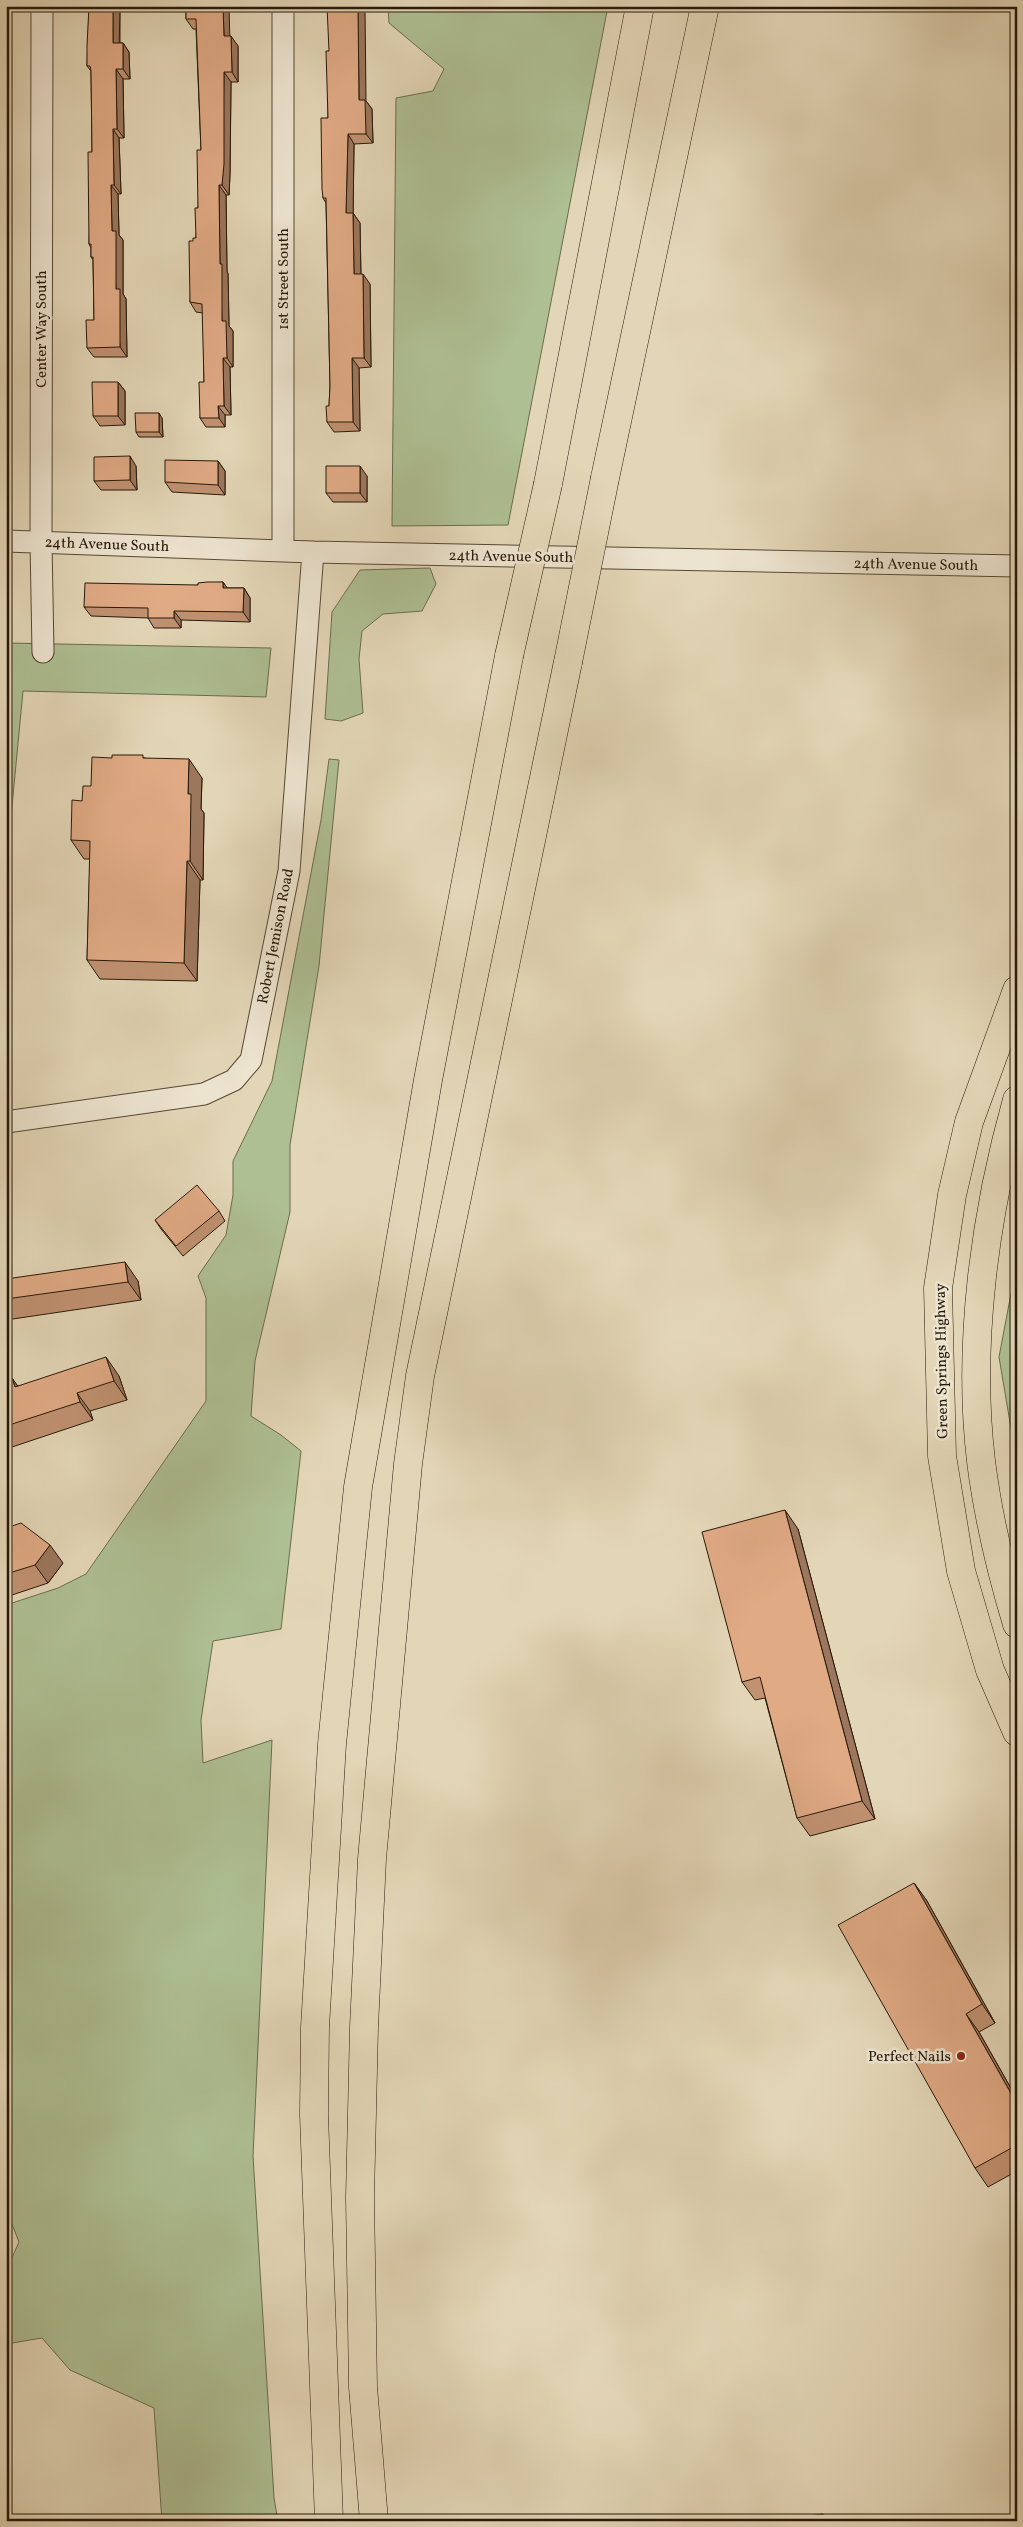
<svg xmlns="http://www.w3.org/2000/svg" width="1023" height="2527" viewBox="0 0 1023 2527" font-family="Vollkorn,serif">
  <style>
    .green { fill: #aebf93; stroke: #6a6c4e }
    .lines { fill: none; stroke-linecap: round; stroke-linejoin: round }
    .minor-casing { stroke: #554834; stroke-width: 23 }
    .major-casing { stroke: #261909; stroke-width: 29 }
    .highway-casing { stroke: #261909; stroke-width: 29 }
    .minor { stroke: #ede4d0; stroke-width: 21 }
    .major { stroke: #e3d6b7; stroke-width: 28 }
    .highway { stroke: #e3d6b7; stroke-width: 28 }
    .highway-bridge-casing { stroke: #261909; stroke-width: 29; stroke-linecap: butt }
    .highway-bridge { stroke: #e3d6b7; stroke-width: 28 }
    .wall { fill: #c19272; stroke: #261909 }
    .shaded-wall { fill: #9d775d; stroke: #261909 }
    .building { fill: #e0aa85; stroke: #261909 }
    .poi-dot { fill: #8f2418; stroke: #ede4d0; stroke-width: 2 }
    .labels { text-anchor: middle; stroke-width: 5; stroke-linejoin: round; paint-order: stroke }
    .street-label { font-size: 15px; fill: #261909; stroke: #ede4d0 }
    .poi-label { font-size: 15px; fill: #261909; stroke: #ede4d0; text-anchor: end }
  </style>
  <rect width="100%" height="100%" fill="#e3d6b7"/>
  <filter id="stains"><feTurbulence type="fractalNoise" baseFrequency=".004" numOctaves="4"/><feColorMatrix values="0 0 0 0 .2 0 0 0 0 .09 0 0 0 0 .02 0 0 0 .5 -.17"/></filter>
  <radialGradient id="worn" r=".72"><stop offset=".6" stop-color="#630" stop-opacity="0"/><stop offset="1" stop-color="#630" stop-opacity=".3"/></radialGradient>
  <!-- green -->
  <path class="green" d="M388,6h220l-100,519 -116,1 4,-428 37,-7 11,-22 -55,-46z
    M430,568l6,16 -14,27 -39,3 -21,17 -3,28 4,54 -22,8 -16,-2 7,-107 28,-42z
    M6,643l265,5 -5,49 -243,-6 -17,178z
    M329,759l10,1 -20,206 -29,179v67l-35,149 -4,55 30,19 20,16 -20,178 -68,12 -12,79 2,43 69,-23 -19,416 21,342 4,23h-116l-8,-113 -84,-38 -28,-32 -36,6v-73l13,-29 -13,-33v-604l52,-17 28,-14 120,-173v-103l-8,-22 28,-41 7,-40v-34l39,-80 49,-261z
    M1017,1262v202l-18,-107z"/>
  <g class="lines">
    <!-- minor casing -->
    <g class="minor-casing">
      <path id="minor" d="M42,6l-1,536 2,110
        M283,6v545
        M6,541l307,11 704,14
        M6,1122l198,-28 30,-14 17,-20 38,-189 24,-319"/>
    </g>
    <!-- major casing -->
    <g class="major-casing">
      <path id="major" d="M1017,990l-48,132 -17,73 -14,93 4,168 19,115 29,99 27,62
        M1017,1100c-32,113 -50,244 -36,361 7,56 20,110 36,163"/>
    </g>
    <!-- highway casing -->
    <g class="highway-casing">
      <path id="highway" d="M605,478l100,-472
        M548,484l92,-478
        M329,2521l-15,-406 1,-88 17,-283 26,-257 70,-407 81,-424
        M374,2521l-11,-134 -3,-190 4,-170 8,-168 36,-395 12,-88 148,-714"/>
    </g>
    <!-- minor -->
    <use href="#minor" class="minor"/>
    <!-- major -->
    <use href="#major" class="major"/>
    <!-- highway -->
    <use href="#highway" class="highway"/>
    <!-- highway-bridge casing -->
    <g class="highway-bridge-casing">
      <path id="highway-bridge" d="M509,656l39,-172
        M568,662l37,-184"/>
    </g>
    <!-- highway-bridge -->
    <use href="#highway-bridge" class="highway-bridge"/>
  </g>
  <!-- wall -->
  <path class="wall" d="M89,6h31v37h3l6,9 1,27h-7l1,59h-5l2,56h-3l1,41 4,5v54l3,5 1,58h-33l-7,-9 7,-28 -1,-60 -2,-3v-9l-2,-4 3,-92 -1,-81 -4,-5z
    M186,6l44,30 8,10v36h-7l-1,92 -1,21h-3l1,76 1,3 1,52 4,5v36h-3l1,48h-6v12h-19l-6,-9 4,-36 -1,-69 -7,-1 -6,-10 3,-61 3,-3 2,-30 3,-58 -5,-121h-3l-7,-10z
    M329,51l43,58 1,34 -19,1 -1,69 7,10 1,51 9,10 1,83 -12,1 1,63 -26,1 -7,-10 2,-16 1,-20 -4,-183 -3,-5 5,-80z
    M118,382l7,9v34l-25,1 -7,-10z
    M162,418l1,19h-24l-3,-5z
    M218,461l7,10v24l-53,-3 -7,-10z
    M136,466l1,24h-36l-7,-9z
    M367,476v26h-34l-7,-9z
    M223,582l4,6h17l6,10v24l-69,-2v8h-27l-6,-10 -57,-2 -7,-9 114,-22z
    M112,758h33l57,20 -1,31 3,4 -1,67h-3l-3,101 -97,-2 -13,-19 3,-101h-6l-13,-19 11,-39 9,-15z
    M219,1211l6,10 -42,35 -22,-27 -6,-9z
    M6,1279l132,2 3,19 -135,20z
    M119,1376l8,24 -37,11 3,9 -87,29v-69l6,-2 5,8z
    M6,1528l57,35 -15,20 -42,14z
    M798,1529l77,290 -65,17 -13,-18 -32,-120 -10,2 -13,-18z
    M914,1883l13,18 68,122 -16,9 38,67v72l-29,16 -13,-19z"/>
  <!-- shaded-wall -->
  <path class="shaded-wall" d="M113,6h7l-1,47 -6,-10z
    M223,6h6l1,40 -6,-10z
    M358,6h7l1,95 6,8 1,34 -7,-9 -7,-34z
    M231,36l7,10v36l-6,-10z
    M123,43l6,9 1,27 -7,-10z
    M116,69l7,10 1,59 -7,-9z
    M224,72l7,10 -1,92 -1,21 -7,-10z
    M113,129l6,9 2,56 -7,-9z
    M348,134l6,10 -1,79 -7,-10z
    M111,185l7,9 1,41 4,5v54l3,5 1,58 -7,-10 -8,-116z
    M219,185l7,10 1,76 1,3 1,52 4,5v36l-6,-9 -5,-37 -2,-57z
    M353,213l7,10 1,61 -7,-10z
    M363,274l7,10 1,83 -7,-9z
    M223,358l7,9 1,48 -7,-9z
    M352,358l7,10 1,63 -7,-9z
    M118,382l7,9v34l-7,-9z
    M218,406l7,9v12l-6,-9z
    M159,413l3,5 1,19 -4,-5z
    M130,456l6,10 1,24 -7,-10z
    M218,461l7,10v24l-7,-10z
    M360,466l7,10v26l-7,-9z
    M223,582l7,10 -7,-4z
    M244,588l6,10v24l-7,-10z
    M174,611l7,9v8l-7,-10z
    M189,759l13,19 -1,31 3,4 -1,67 -13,-19 -2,-67z
    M187,861l13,19 -3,101 -13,-18z
    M125,1262l13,19 3,19 -13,-18z
    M106,1357l13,19 8,24 -13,-19z
    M12,1378l13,18 -10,-9z
    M77,1393l13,18 3,9 -13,-18z
    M785,1510l13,19 77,290 -13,-18z
    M50,1545l13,18 -15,20 -13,-18z
    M914,1883l13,18 68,122 -13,-19z
    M966,2014l13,18 38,67v5z
    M823,2514l5,7h-4z"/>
  <!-- building -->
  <path class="building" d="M89,6h24v37h10v26h-7l1,60h-4l1,56h-3l1,46h4v58h4v58l-33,1 -1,-28h8l-1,-63h-2v-13h-2l-1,-92h4l-1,-81 -1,-5h-3v-20z
    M186,6h37l1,30h7l1,36h-8v92l-2,21h-3l1,79h2v57h4l1,37h-4l1,48h-6l1,12h-19l-1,-36h5l-2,-78 -12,-2 -1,-61h4v-3h3l-1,-30h3l-1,-58h4l-5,-131h-10z
    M327,6h31l1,94h6l1,34h-18l-2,79h7l1,61h9l1,84h-12l1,64h-26l-1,-16h3l1,-20 -4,-188h-3l-1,-9 -1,-71h7l-2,-67h3z
    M92,382h26v34h-25z
    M135,413h24v19h-23z
    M130,456v24l-36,1v-24z
    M165,460l53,1v24l-53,-3z
    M326,466h34v27h-34z
    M207,582h16v6h21l-1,24 -69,-1v7h-26v-10l-64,-1 1,-24 113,2v-2z
    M112,755h31v3l46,1 -1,35h3l-1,67h-3l-3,102 -97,-3 3,-119 -19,-1 1,-40 10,1 1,-15h8l1,-29 20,1z
    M197,1185l22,26 -43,35 -21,-26z
    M125,1262l3,20 -122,17v-20z
    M106,1357l8,24 -37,12 3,9 -74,24v-46l6,-2 3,9z
    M785,1510l77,291 -65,17 -37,-141 -18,5 -40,-150z
    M21,1523l29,22 -15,20 -29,9v-46z
    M914,1883l68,121 -16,10 51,90v41l-42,23 -137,-243z
    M823,2514l1,7h-55z"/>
  <!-- markers -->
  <circle class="poi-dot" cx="961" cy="2056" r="5"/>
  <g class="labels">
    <!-- street labels -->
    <g class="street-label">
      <text transform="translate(283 279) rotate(-90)" y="5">1st Street South</text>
      <text transform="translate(41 329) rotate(-90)" y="5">Center Way South</text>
      <text transform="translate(107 544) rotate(2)" y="5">24th Avenue South</text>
      <text transform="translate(511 556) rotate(1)" y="5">24th Avenue South</text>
      <text transform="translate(916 564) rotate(1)" y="5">24th Avenue South</text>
      <text transform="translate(275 936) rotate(-79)" y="5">Robert Jemison Road</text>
      <text transform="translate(941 1361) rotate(-91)" y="5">Green Springs Highway</text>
    </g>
    <!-- poi labels -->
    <g class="poi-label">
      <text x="951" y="2061">Perfect Nails</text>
    </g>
  </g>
  <!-- margin -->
  <rect width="1023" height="2527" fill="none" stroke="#e3d6b7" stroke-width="25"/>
  <rect x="8" y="8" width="1008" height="2512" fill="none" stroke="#261909" stroke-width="2.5"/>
  <rect x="12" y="12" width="998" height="2502" fill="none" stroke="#261909"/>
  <rect width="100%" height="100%" filter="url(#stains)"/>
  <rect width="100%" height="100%" fill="url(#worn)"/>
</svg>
